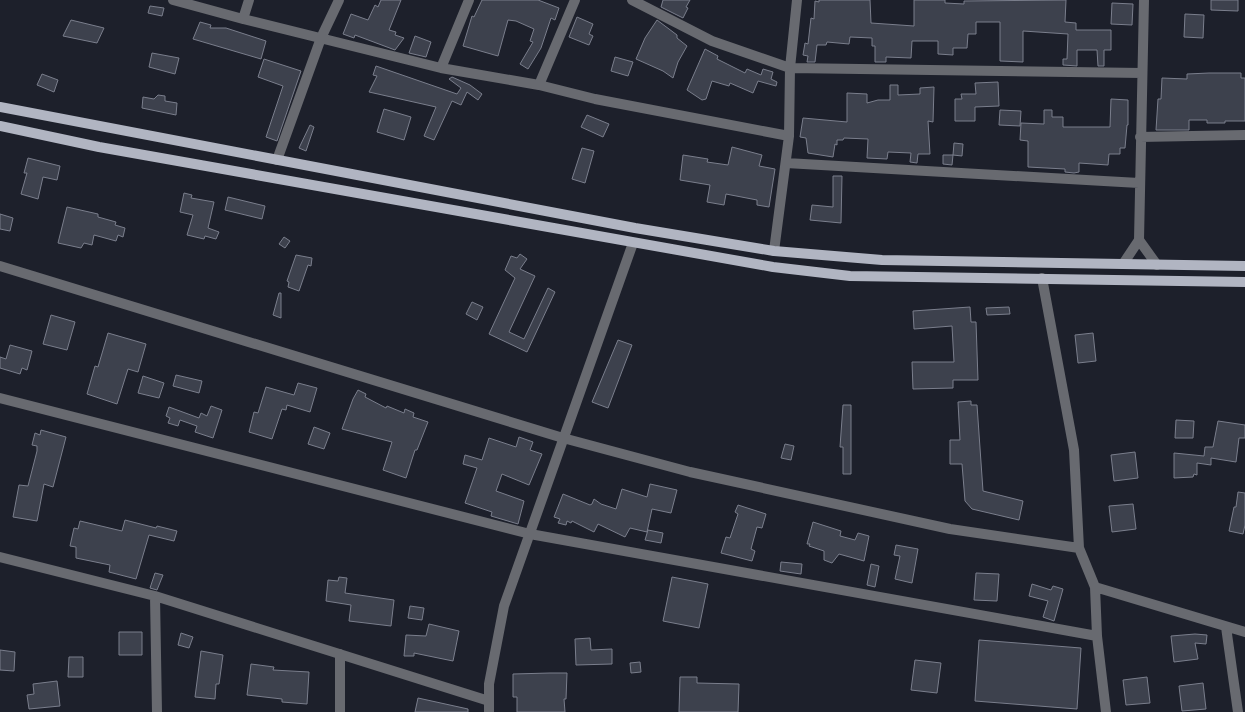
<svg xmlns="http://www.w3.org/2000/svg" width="1245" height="712" viewBox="0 0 1245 712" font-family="'PT Serif',serif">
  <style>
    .building { fill: #3d414d; stroke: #7a7e8c }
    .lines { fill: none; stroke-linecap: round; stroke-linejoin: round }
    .minor { stroke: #686a70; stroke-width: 10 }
    .major { stroke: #b1b5c2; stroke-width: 10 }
  </style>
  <rect width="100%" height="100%" fill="#1d202b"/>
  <!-- building -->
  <path class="building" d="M381,0h20l-12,30 7,2 -1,3 9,3 -9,12 -40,-15 -1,3 -11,-4 8,-20 17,6 7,-15 3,2z
    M482,0h56l21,8 -4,12 -4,-2 -10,30 -13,21 -8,-5 13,-22 -3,-1 4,-12 -18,-8 -8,-1 -10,36 -35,-10 9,-30 2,1z
    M663,0h27l-4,7 2,1 -5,10 -22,-11z
    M819,0h51l1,23 43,3v-26h31v3l19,1v-3l102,-1 -1,22 11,1v7h35v20h-7v16h-6l-1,-16h-20v16l-14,-1v-6h4l1,-25 -45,-3v31l-23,-1v-39h-24v12h-8l-1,14h-14v7l-15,-1v-13h-26l-1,17 -25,-1v5h-11v-16h-3v-8l-22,-1 -1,7 -22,-2 -1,3h-9l-2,17h-8l1,-6 -5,-1 2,-12 3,1 3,-26 3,1 1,-18 4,1z
    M1211,0h27v11l-27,-1z
    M1112,3l21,1 -1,21 -21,-1z
    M150,6l14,2 -2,8 -14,-3z
    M1185,14l19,1 -1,23 -19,-1z
    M577,17l16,7 -4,10 4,2 -4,9 -20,-8z
    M71,20l33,8 -7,15 -34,-7z
    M657,20l20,15v3l10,8 -9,16 -5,16 -10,-7 -27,-12 9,-21z
    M200,22l11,3 -1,3h16l40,13 -5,18 -68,-20z
    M415,36l16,6 -5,15 -17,-4z
    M705,49l13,7 -1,3 28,14 2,-4 14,6 2,-6 10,3 -2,7 6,3 -1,4 -18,-5 -5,12 -23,-10 -1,3 -17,-5 -6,18 -4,1 -15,-10z
    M152,53l27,5 -4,16 -26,-7z
    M615,57l18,5 -5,14 -17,-5z
    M264,59l37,12 -24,70 -11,-4 17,-51 -25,-9z
    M376,66l81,28 4,-6 -12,-9 3,-2 18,8 12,9 -4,6 -11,-8 -6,13 -9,-4 -18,39 -10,-4 12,-29 -67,-15 8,-16 -4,-1z
    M1209,73h32v5h4v43h-20v2h-18v-3h-18v10h-33l2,-31h3l1,-21 25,1v-5z
    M42,74l16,6 -4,12 -17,-7z
    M998,82l1,24 -24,1v14h-20v-22h7l-1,-5h15l-1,-11z
    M890,85h8v10l22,-1v-6l14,-1 -1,35 -5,-1 2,33h-12l-1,9 -7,-1 1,-9 -23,-1 -1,7 -20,-1 1,-19 -24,-1 -1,2h-6v5l-2,-1 -2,13 -25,-4 -2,-15 -6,-1 3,-19 44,4v-29l20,1v9l11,-3h12z
    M158,95l7,1v5l12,2 -1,12 -34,-7 1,-11 11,2z
    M1111,99l17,1v25h-1l-2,23h-5v6h-11l-1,11 -29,-2v9l-5,1 -9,-1v-3l-37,-2v-26l-8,-1 1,-17 23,1v-14h8v7h11v10h47z
    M384,109l27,8 -7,23 -27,-8z
    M1000,110l21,1 -1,15 -21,-1z
    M587,115l22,9 -6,13 -22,-10z
    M310,125l4,2 -8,24 -7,-3z
    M954,143l9,1 -1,12 -9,-1z
    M732,147l30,8 -3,11 16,3 -6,38 -12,-2v-5l-31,-6 -2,11 -17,-3 3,-17 -30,-5 3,-25 25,4 -1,3 21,3z
    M582,148l12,3 -9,32 -13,-4z
    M943,155h10l-1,10 -9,-1z
    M28,158l32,8 -3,14 -14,-3 -5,22 -17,-5 6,-21h-3z
    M833,176h9l-1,47 -31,-3 2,-15 21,2z
    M184,193l8,2 -1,3 23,4 -6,26 11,4 -3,7 -11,-3 -1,3 -17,-4 6,-20 -13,-3z
    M228,197l37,9 -3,13 -37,-9z
    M67,207l31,7v3l18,5 -1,3 10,3 -2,9 -5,-2 -2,6 -22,-6 -2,10 -8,-2 -3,5 -23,-5z
    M0,214l13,4 -3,13 -10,-2z
    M284,237l6,4 -5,7 -6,-4z
    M520,254l7,5 -7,10 15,7 -26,56 15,7 24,-51 7,4 -28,60 -38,-18 26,-56 -10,-8 6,-14 6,2z
    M296,255l16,3 -1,8 -3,-1 -9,26 -11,-4 1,-5 -2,-1z
    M279,293h2v25l-8,-3z
    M472,302l11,5 -6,13 -11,-6z
    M970,307l1,15h5l2,58h-25v8l-40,1 -1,-27h42l-2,-36 -38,3 -1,-18z
    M1009,307l1,7 -23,1 -1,-7z
    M51,315l24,7 -8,28 -24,-6z
    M108,333l38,11 -8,28 -10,-3 -11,35 -30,-10 8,-28 3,1z
    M1093,333l3,28 -18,2 -3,-28z
    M618,340l14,5 -24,63 -16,-6z
    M10,345l22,6 -5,19 -5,-2 -2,6 -20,-6v-11l6,2z
    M176,375l26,6 -3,12 -26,-7z
    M143,376l21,7 -5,15 -21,-5z
    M298,383l19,5 -7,24 -23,-7 -1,5 -4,-1 -10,30 -23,-7 5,-20 4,1 8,-26 28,8z
    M358,390l8,4 -1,3 21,11 1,-2 17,7 1,-4 9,4 -1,4 15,5 -11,28h-2l-9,28 -23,-8 9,-28 -50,-13 11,-30z
    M971,401v4h6l6,86 40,10 -4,19 -47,-11 -7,-8 -3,-37h-12v-24h10l-2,-38z
    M843,405h8v69h-8v-27h-3z
    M211,406l11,4 -9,28 -18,-6 2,-6 -17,-6 -2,6 -10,-3 2,-5 -4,-2 3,-9 30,11 2,-5 6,3z
    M1176,420l18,1 -1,17h-18z
    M1218,421l27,4v13h-6l-3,24 -25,-4v7l-14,-2v12l-3,-1 -1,3 -19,1v-25l30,3 1,-9h8z
    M314,427l16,6 -6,16 -16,-5z
    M41,430l25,7 -13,50 -9,-3 -7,37 -24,-4 6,-32 9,1 9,-35v-5l-5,-1 3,-12 5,2z
    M519,437l14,5 -3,8 12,4 -13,31 -27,-11 -6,17 28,10 -6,23 -27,-8 1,-4 -27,-9 12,-35 -14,-4 2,-9 17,5 7,-22 27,9z
    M785,444l9,2 -3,14 -10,-2z
    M1135,452l3,26 -24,3 -3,-26z
    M650,484l27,6 -6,23 -19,-4 -5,23 -17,-4 -5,9 -27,-13 -4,8 -22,-11 -1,2 -4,-2 -1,4 -8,-2 2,-4 -6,-2 9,-23 27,11 2,-1 2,-5 7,5 15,5 6,-20 25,8z
    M1238,492l7,1v32l-2,9 -14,-3 5,-24h2z
    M1133,504l3,25 -24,3 -3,-26z
    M738,505l28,9 -4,14 -5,-1 -6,22 4,2 -3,10 -31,-8 5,-16 4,1 8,-24 -3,-2z
    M125,520l31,8 1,-2 20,5 -3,10 -25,-6 -13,44 -27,-7 1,-7 -34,-7v-11l-6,-1 4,-18 4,1 2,-8 42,10z
    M813,522l28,9 -1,5 15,4 3,-7 11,3 -5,25 -25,-7 -7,9 -8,-3v-9l-15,-5 1,-2h-3z
    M648,530l15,3 -2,10 -16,-3z
    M896,545l22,4 -6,34 -17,-4 5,-23 -6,-1z
    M781,562l21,2 -1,10 -21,-3z
    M871,564l8,2 -4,21 -8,-2z
    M155,573l8,2 -6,15 -7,-2z
    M976,573l23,1 -2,27 -23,-1z
    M339,577l8,1 -2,15 49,7 -3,26 -42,-5 2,-16 -25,-4 2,-21 10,1z
    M672,577l36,7 -9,44 -36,-7z
    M1032,584l19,6 2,-4 10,3 -9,32 -11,-4 5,-16 -19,-5z
    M410,606l14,2 -2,12 -14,-2z
    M429,624l30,7 -6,30 -39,-8v3h-10l2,-21 20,1z
    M119,632h23v23h-23z
    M181,633l12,4 -4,11 -11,-3z
    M1195,634l12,1 -1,9 -11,-1 3,16 -24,3 -3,-26z
    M590,638l1,12 21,-1v15l-36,1 -1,-26z
    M979,640l102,8 -4,61 -102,-8z
    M0,650l15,2 -1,19 -14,-1z
    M201,651l22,4 -4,29h-3l-1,15 -20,-2z
    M69,657h14v20h-15z
    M915,660l26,3 -4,30 -26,-3z
    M640,662l1,10 -10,1 -1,-10z
    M251,664l23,3 -1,3 36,2 -2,32 -25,-2v-3l-35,-4z
    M550,673h17l-1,26h-2l1,13h-48v-15h-4v-23z
    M680,677h17v6l42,1 -1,28h-59z
    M1147,677l3,26 -24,2 -3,-25z
    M57,681l3,25 -31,3 -2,-14 7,-1 -1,-10z
    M1203,683l3,26 -24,2 -3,-25z
    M418,698l50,11v3h-53z"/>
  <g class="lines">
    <!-- minor -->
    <path class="minor" d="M173,0l70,19 198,49 98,17 56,14 194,37
      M632,0l80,41 78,27 352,5
      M243,19l6,-19
      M441,68l28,-68
      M539,85l36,-85
      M1140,137l105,-2
      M277,160l44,-122 18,-38
      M786,163l353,20
      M1139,240l18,25
      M774,251l15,-115 1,-68 7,-68
      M1123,264l16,-24 5,-240
      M0,266l563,172 127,34 260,57 129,19
      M1042,278l32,172 5,98 16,39 2,49 9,76
      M0,398l530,136 567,102
      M0,557l155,39 334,105
      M1095,587l150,45
      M155,596l2,116
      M1226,627l12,85
      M340,654v58
      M489,712v-28l15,-78 129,-363"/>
    <!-- major -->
    <path class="major" d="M0,107l635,121 139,23 108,9 363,6
      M0,126l99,21 674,120 77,9 395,6"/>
  </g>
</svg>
